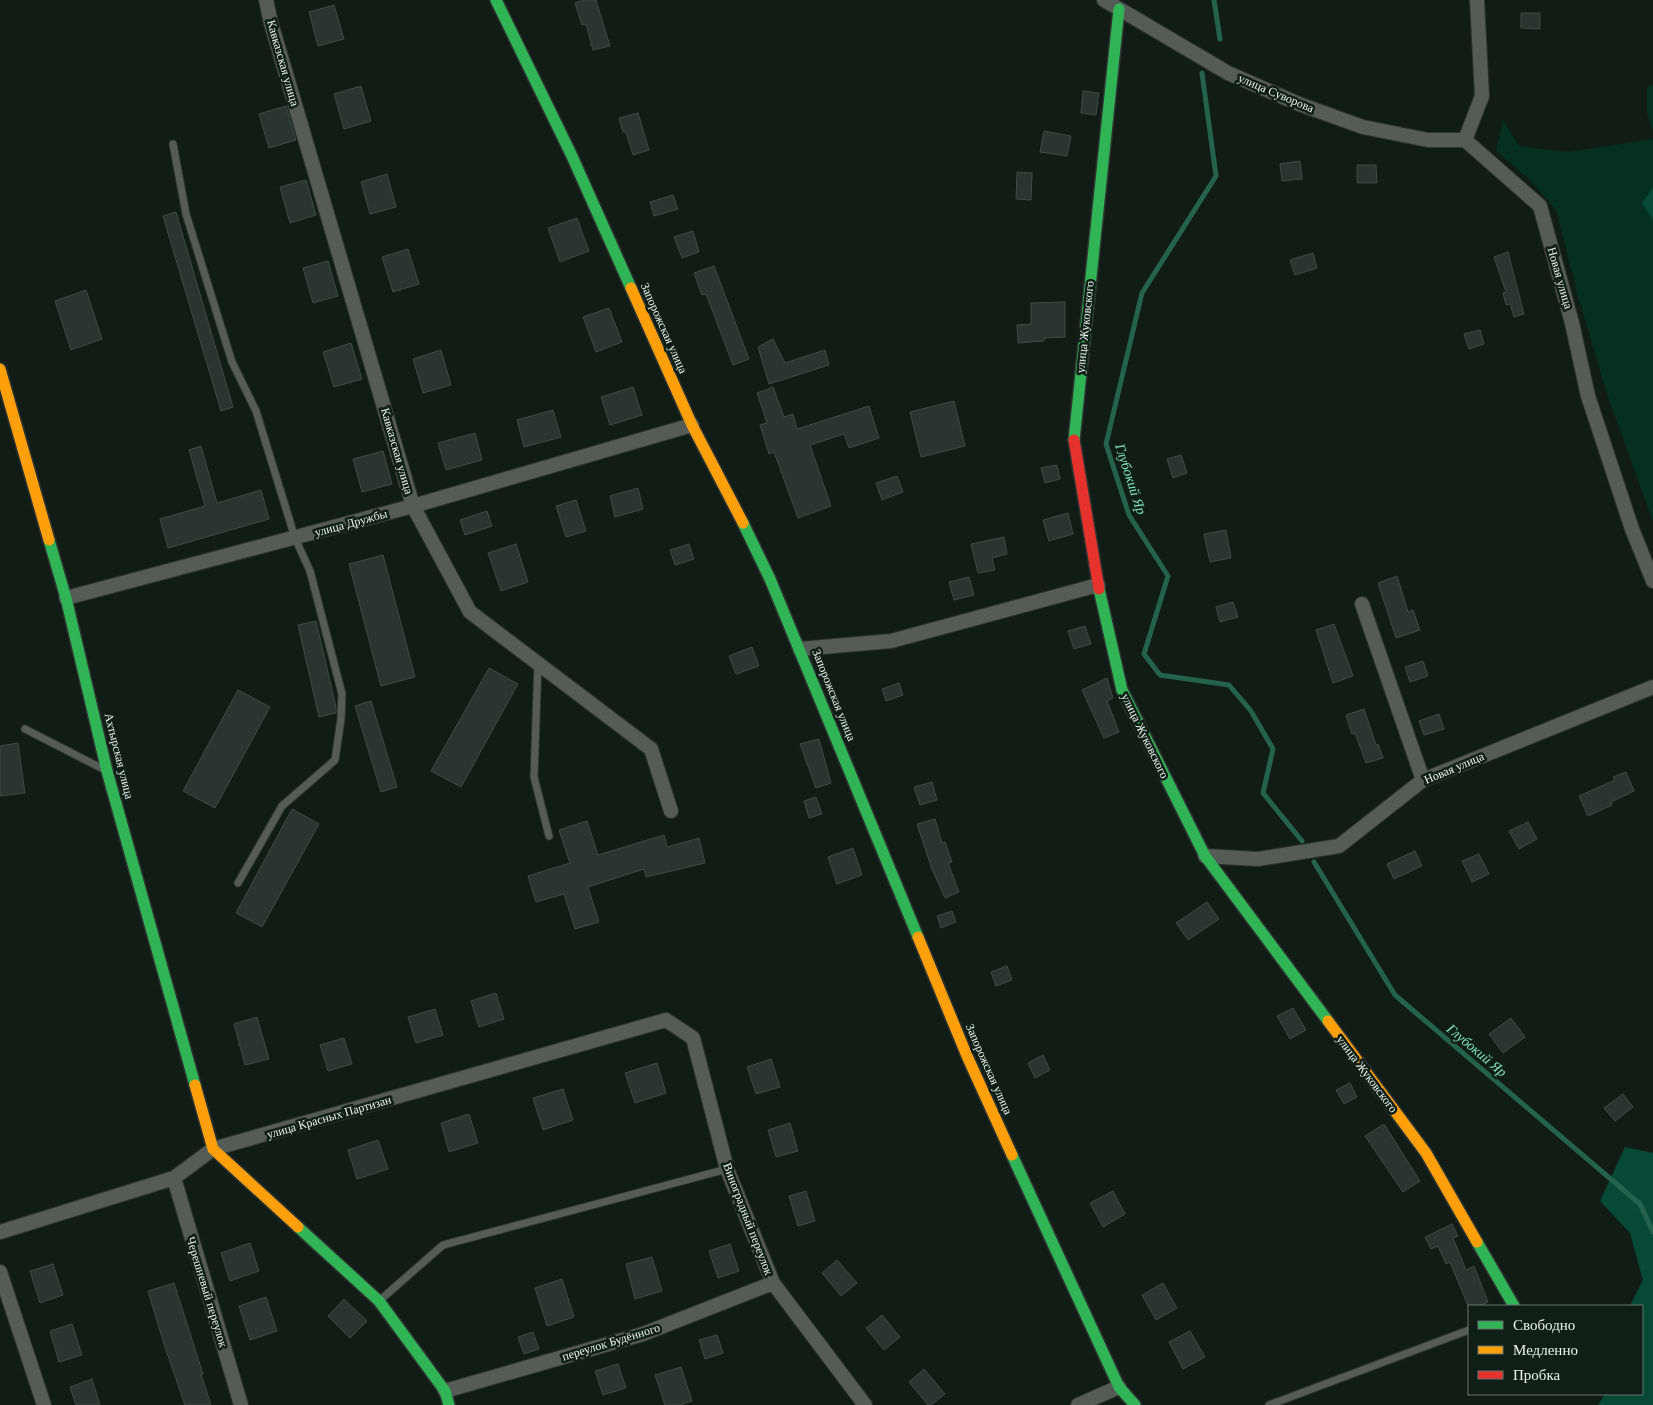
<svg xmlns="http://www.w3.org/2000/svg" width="1653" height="1405" viewBox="0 0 1653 1405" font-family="Georgia,serif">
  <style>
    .green { fill: #052f21 }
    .forest { fill: #064a36 }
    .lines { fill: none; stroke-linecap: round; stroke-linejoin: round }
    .stream { stroke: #25624d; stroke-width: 5 }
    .building { fill: #283530; stroke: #414a46 }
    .lane-casing { stroke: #2e3431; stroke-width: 9 }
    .street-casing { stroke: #2e3431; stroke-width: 16 }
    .fast-casing { stroke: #2e3431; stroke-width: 14 }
    .slow-casing { stroke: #2e3431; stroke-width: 14 }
    .jam-casing { stroke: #2e3431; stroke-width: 14 }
    .lane { stroke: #555c58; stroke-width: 7 }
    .street { stroke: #555c58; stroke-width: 14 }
    .fast { stroke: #30b455; stroke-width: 11 }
    .slow { stroke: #ff9f0a; stroke-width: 11 }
    .jam { stroke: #e5322d; stroke-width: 11 }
    .labels { text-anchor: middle; stroke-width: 5; stroke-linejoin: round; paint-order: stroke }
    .street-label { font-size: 12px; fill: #e9f3ee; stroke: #0f1f18 }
    .water-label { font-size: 14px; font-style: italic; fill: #80e2bc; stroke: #0f1f18 }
  </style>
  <rect width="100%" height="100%" fill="#121c17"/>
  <!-- green -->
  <path class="green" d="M1653,84v49l-6,-21v-25z
    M1503,120l16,26 48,6 86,-13v383l-47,-131 -27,-91 -23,-90 -27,-31 -33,-28z"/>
  <!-- forest -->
  <path class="forest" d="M1653,187v33l-11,-17z
    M1625,1147l28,6v252h-55l7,-11h37v-88h-12l13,-26 -13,-47 -30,-32z"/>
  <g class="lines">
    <!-- stream -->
    <path class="stream" d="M1214,0l6,39
      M1202,73l14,103 -74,117 -36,151 23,71 39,61 -24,78 16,21 69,10 22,26 22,38 -10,44 39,48
      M1314,862l81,133 245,209 13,28"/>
  </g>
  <!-- building -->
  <path class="building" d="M584,0h12l14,46 -17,4 -7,-26 -4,1 -7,-22z
    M334,5l10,34 -26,7 -9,-34z
    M1521,13h19v16l-19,-1z
    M361,86l10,35 -27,8 -10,-35z
    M1083,91l16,2 -3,22 -15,-2z
    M286,106l10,34 -27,8 -10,-34z
    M638,113l11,37 -16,5 -7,-23h-3l-4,-14z
    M1044,131l27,5 -4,20 -27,-4z
    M1300,161l2,18 -20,2 -2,-17z
    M1357,165h19l1,18h-20z
    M1017,172l15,1 -1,27 -15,-1z
    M387,174l9,33 -26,7 -9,-32z
    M306,180l10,35 -26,8 -10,-36z
    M673,195l5,14 -24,7 -4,-14z
    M176,212l57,195 -12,4 -58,-195z
    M577,218l12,33 -29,11 -12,-34z
    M693,231l6,21 -17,6 -8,-21z
    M408,249l11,35 -26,8 -11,-35z
    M1508,252l16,62 -10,3 -4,-13 -4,1 -3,-12 3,-1 -12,-35z
    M1313,253l4,15 -22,7 -5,-15z
    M328,261l10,35 -25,7 -10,-35z
    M714,266l35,93 -16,6 -27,-71 -4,1 -8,-22z
    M86,290l16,49 -31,11 -16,-49z
    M1065,302v35l-21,1v3l-26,2 -1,-18 14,-1v-21z
    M609,308l13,34 -26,10 -13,-35z
    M1480,330l4,14 -15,5 -5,-15z
    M773,339l12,24 40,-13 4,15 -60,19 -11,-37z
    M351,343l11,36 -28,8 -11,-35z
    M441,350l10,35 -28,8 -10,-34z
    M633,387l9,28 -32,10 -9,-28z
    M773,387l11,30 9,-3 4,15 72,-23 10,32 -30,10 -5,-14 -34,11 21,61 -33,12 -24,-66 -5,2 -9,-29 7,-2 -10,-30z
    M954,401l11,45 -44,11 -11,-45z
    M553,410l8,27 -37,10 -7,-27z
    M475,433l7,27 -36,10 -8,-27z
    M201,446l16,57 44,-13 8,29 -101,29 -8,-29 45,-13 -16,-56z
    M383,451l9,33 -30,8 -9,-33z
    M1181,455l6,18 -14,5 -6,-19z
    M1057,465l3,14 -15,4 -4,-15z
    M897,476l6,16 -21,8 -6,-17z
    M638,488l5,21 -28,8 -5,-21z
    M576,500l10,31 -20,6 -10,-31z
    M487,511l5,15 -27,9 -5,-15z
    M1068,513l5,21 -24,7 -6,-21z
    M1226,530l5,28 -21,4 -6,-28z
    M1004,537l3,17 -15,4 3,12 -17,3 -7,-29z
    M516,544l12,38 -27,9 -13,-38z
    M689,544l5,15 -19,6 -5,-15z
    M383,555l32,122 -34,9 -32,-122z
    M1397,576l11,36 5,-2 7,20 -24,8 -18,-55z
    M969,577l5,18 -20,5 -5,-18z
    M1233,602l5,15 -18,5 -4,-15z
    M316,621l20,86v6l-17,4 -21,-92z
    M1334,624l19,52 -20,7 -17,-53z
    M1085,626l6,18 -17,5 -6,-18z
    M752,647l7,19 -23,8 -7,-18z
    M1423,661l5,15 -18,6 -5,-15z
    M489,668l29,16 -57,103 -30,-16z
    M1107,678l6,20 -6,3 12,31 -15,6 -22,-48z
    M899,683l4,12 -17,6 -4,-12z
    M238,690l32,17 -55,101 -32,-17z
    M371,701l26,86 -16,5 -26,-86z
    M1364,709l12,36 2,-1 5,14 -17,5 -11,-30 -3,1 -6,-19z
    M1439,714l5,15 -20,6 -5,-14z
    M819,739l12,44 -15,5 -16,-44z
    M18,743l7,50 -25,3v-50z
    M1626,772l8,19 -23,11 1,3 -24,11 -9,-20 36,-16 -2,-3z
    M932,782l5,18 -17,5 -6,-18z
    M816,797l6,17 -13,4 -5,-17z
    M292,809l27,15 -57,103 -26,-14z
    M935,819l7,24 3,-1 7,20 -4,1 11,29 -14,6 -13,-29 -15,-45z
    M587,821l11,34 66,-20 3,12 32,-9 6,25 -59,14 -2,-8 -56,18 11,35 -24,7 -11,-35 -28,8 -8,-26 42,-13 -11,-33z
    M1528,822l9,17 -18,10 -10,-18z
    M853,848l9,27 -25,9 -9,-27z
    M1415,851l7,15 -28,13 -7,-15z
    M1479,854l10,20 -17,8 -10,-21z
    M1207,902l12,17 -31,21 -12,-17z
    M952,911l4,11 -15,6 -4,-12z
    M1007,966l5,14 -16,6 -5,-14z
    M496,993l8,26 -25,8 -8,-26z
    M1293,1008l13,22 -16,9 -13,-23z
    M435,1009l8,26 -27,8 -8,-26z
    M257,1017l12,42 -24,6 -11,-41z
    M1511,1018l14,19 -22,16 -14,-19z
    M344,1038l8,26 -24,7 -8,-26z
    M1043,1055l7,15 -15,8 -7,-15z
    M771,1059l9,28 -24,7 -9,-27z
    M657,1063l9,30 -31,10 -10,-30z
    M1350,1083l7,14 -13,7 -8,-14z
    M563,1089l10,31 -30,10 -10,-32z
    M1623,1094l10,13 -18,14 -11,-13z
    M469,1114l9,29 -29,9 -8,-29z
    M790,1123l8,28 -22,6 -8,-27z
    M1384,1124l36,57 -17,11 -38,-56z
    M378,1140l10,29 -31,10 -9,-29z
    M806,1191l9,30 -17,5 -9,-30z
    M1113,1191l12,23 -22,13 -13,-24z
    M1452,1224l6,12 -5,2 13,32 8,-4 14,36 -9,4 -10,2 -19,-46 -4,2 -8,-18 -7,3 -6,-12z
    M250,1243l9,28 -29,10 -9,-28z
    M730,1244l9,27 -21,7 -9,-27z
    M652,1257l10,34 -27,8 -9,-35z
    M837,1260l20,23 -16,13 -19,-23z
    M53,1264l10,31 -23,8 -10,-32z
    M562,1279l12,38 -27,9 -12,-38z
    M174,1283l29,91h-2l10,31h-26l-21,-61 -16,-53z
    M1163,1283l14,25 -21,12 -14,-25z
    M266,1297l11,34 -27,9 -11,-34z
    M344,1299l23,22 -17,17 -22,-22z
    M882,1315l18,22 -16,13 -18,-22z
    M72,1324l10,31 -23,7 -9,-31z
    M1190,1331l15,26 -22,12 -14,-27z
    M533,1332l6,17 -15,5 -6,-17z
    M717,1335l6,18 -18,6 -6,-19z
    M618,1364l8,24 -23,7 -8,-24z
    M681,1367l11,34 -12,4h-15l-10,-30z
    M924,1369l21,25 -14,11h-3l-19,-23z
    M92,1379l8,26h-24l-6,-18z"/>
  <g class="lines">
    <!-- lane casing -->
    <g class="lane-casing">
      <path id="lane" d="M173,144l13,70 46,148 24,49 39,127 15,33 32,123 -1,25 -6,41 -53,46 -44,77
        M538,663l-4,114 15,59
        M25,729l80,41
        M379,1301l64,-56 284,-76
        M1269,1405l200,-75"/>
    </g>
    <!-- street casing -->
    <g class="street-casing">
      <path id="street" d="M266,0l5,23 142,483 57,106 181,137 20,62
        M1104,0l124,73 71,31 64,23 65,13h37
        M1465,140l75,66 32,117 16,73 44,133 21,52
        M1465,140l17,-44 -5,-96
        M66,598l347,-92 279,-81
        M1362,604l61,176
        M800,649l91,-8 207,-56
        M1205,856l53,3 81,-13 84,-66 230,-93
        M174,1178l67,227
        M0,1232l174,-54 39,-29 453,-129 27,18 34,131 46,114 92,122
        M0,1272l44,133
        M445,1391l198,-57 130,-51
        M1078,1405l41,-18"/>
    </g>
    <!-- fast casing -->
    <g class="fast-casing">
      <path id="fast" d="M496,0l75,154 60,134
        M1074,440l45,-431
        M743,523l27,56 148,358
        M49,540l17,58 41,173 88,314
        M1099,589l23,101 83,166 123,165
        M1012,1155l107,232 16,18
        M298,1227l81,74 66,90 4,14
        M1477,1242l37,64"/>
    </g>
    <!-- slow casing -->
    <g class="slow-casing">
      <path id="slow" d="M631,288l61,137 51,98
        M0,369l49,171
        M918,937l49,119 45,99
        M1328,1021l98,132 51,89
        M195,1085l18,64 85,78"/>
    </g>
    <!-- jam casing -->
    <g class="jam-casing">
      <path id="jam" d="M1074,440l25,149"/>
    </g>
    <!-- lane -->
    <use href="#lane" class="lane"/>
    <!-- street -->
    <use href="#street" class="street"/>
    <!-- fast -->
    <use href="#fast" class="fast"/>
    <!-- slow -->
    <use href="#slow" class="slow"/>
    <!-- jam -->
    <use href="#jam" class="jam"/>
  </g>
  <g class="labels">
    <!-- street labels -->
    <g class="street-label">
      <text transform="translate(283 63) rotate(74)" y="4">Кавказская улица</text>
      <text transform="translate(1276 93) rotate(23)" y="4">улица Суворова</text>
      <text transform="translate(1560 278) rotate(74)" y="4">Новая улица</text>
      <text transform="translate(1085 327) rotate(-84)" y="4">улица Жуковского</text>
      <text transform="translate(664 328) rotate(66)" y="4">Запорожская улица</text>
      <text transform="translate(397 451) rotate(74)" y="4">Кавказская улица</text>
      <text transform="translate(351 523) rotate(-15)" y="4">улица Дружбы</text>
      <text transform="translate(834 695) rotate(68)" y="4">Запорожская улица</text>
      <text transform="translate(1145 736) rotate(64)" y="4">улица Жуковского</text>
      <text transform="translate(119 756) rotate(76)" y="4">Ахтырская улица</text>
      <text transform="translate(1454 768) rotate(-23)" y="4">Новая улица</text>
      <text transform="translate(989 1069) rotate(66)" y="4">Запорожская улица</text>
      <text transform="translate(1367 1074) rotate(53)" y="4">улица Жуковского</text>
      <text transform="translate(329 1117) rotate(-16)" y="4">улица Красных Партизан</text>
      <text transform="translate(748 1219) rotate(69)" y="4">Виноградный переулок</text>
      <text transform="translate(207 1292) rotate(73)" y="4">Черешневый переулок</text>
      <text transform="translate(611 1342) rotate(-17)" y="4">переулок Будённого</text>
    </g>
    <!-- water labels -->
    <g class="water-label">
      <text transform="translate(1131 479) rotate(72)" y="5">Глубокий Яр</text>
      <text transform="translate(1477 1050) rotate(40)" y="5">Глубокий Яр</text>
    </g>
  </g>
  <!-- legend -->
  <rect x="1468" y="1305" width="175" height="90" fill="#0f1f18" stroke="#66746e"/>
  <rect x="1478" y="1321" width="25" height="8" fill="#30b455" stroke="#66746e"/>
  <text x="1513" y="1330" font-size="15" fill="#e9f3ee">Свободно</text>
  <rect x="1478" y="1346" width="25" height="8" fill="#ff9f0a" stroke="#66746e"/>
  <text x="1513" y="1355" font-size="15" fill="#e9f3ee">Медленно</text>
  <rect x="1478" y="1371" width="25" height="8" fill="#e5322d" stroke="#66746e"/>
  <text x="1513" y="1380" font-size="15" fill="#e9f3ee">Пробка</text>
</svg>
